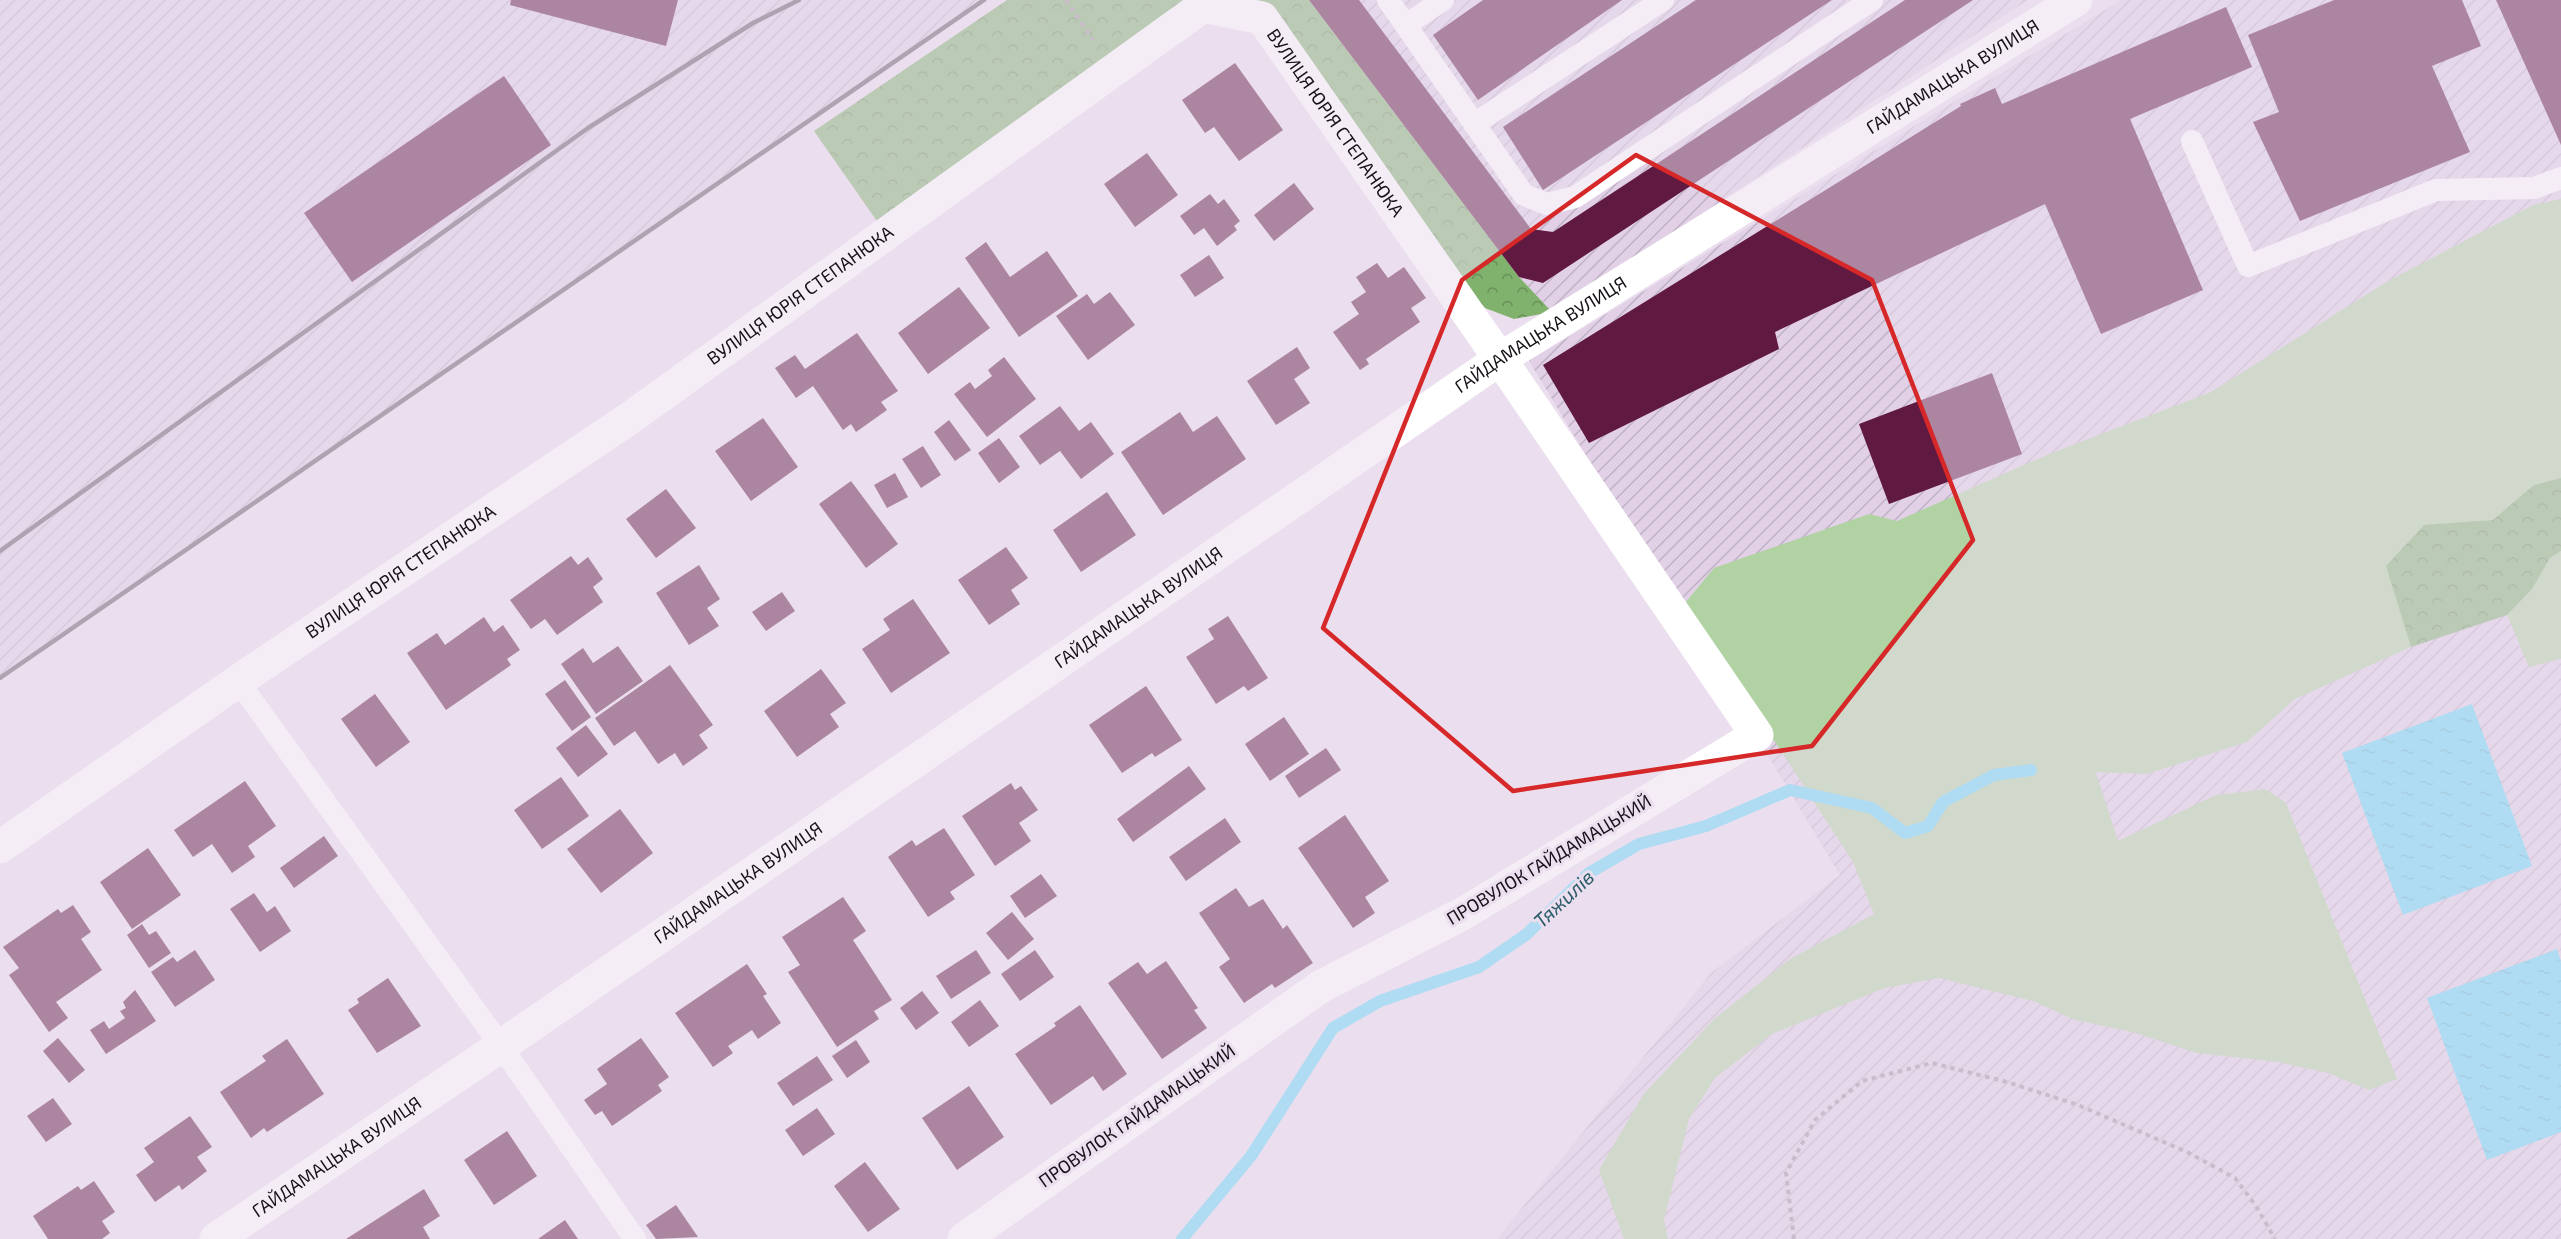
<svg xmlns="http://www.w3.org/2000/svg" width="2561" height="1239" viewBox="0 0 2561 1239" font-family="'Exo 2',sans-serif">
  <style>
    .industrial { fill: url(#industrial-furrows) }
    .green { fill: #b1d3a4 }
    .forest { fill: url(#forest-crowns) }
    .water { fill: url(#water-ripples) }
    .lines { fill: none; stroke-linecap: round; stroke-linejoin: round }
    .stream { stroke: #66d9f5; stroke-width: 12 }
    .building { fill: #601940 }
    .path { stroke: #9f95a2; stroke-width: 4; stroke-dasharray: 4.5 4.5; stroke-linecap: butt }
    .service { stroke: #fff; stroke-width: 22 }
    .minor { stroke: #fff; stroke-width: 33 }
    .rail { stroke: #645c66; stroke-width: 4.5 }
    .marked { fill: none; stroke: #d62828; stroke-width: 4.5; stroke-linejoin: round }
    .labels { text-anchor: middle; stroke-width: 6; stroke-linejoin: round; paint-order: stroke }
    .street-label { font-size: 18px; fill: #161117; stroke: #ebdeee }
    .water-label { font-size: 20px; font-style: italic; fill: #2c5d6a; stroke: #ebdeee }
  </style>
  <defs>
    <pattern id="industrial-furrows" width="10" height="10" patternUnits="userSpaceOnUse" patternTransform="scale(1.5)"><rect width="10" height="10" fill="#e1d0e6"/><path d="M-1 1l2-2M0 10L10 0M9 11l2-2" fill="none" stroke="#c0b2c5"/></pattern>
    <pattern id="forest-crowns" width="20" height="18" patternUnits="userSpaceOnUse" patternTransform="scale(1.5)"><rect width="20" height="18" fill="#80b26d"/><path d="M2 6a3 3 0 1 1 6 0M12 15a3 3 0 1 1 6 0" fill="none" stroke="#688f59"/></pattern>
    <pattern id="water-ripples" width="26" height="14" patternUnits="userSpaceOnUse" patternTransform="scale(1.5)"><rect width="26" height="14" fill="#66d9f5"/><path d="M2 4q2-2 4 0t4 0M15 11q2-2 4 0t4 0" fill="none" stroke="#58b9d1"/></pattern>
  </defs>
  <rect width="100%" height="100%" fill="#ebdeee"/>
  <!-- industrial -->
  <path class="industrial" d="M0,0h984l-984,678z
    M1309,0h719l-476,312 -33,-35z
    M2121,0h440v1239h-1064l214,-266 129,-98 -311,-514z"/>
  <!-- green -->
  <path class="green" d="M2561,199v279l-27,7 -40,35 -70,6 -37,40 24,81 -116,52 -48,43 -100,32 -51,-2 22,69 98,-46 49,-6 21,14 111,276 -28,11 -41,-17 -50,-11 -81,-9 -65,-21 -57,-12 -42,-19 -94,-23 -54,10 -113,46 -57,44 -26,41 -25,101 4,19h-44l-25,-69 44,-75 71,-76 76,-60 84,-45 -21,-52 -168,-259 29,-35 155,-54 28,7 152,-67 162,-62 177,-111 145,-76z
    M2561,551v108l-32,8 -22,-52 25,-26 18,-31z"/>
  <!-- forest -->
  <path class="forest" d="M1007,0h191l-319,224 -65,-93z
    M1216,0h93l210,277 33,35 -38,7 -29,-11 -21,-23 -196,-272z
    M2561,478v73l-11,7 -18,31 -25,26 -96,32 -25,-81 38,-41 69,-5 41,-35z"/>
  <!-- water -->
  <path class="water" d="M2472,704l60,162 -129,49 -61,-162z
    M2557,949l4,12v171l-74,28 -60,-162z"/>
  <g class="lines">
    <!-- stream -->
    <path class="stream" d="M1182,1239l69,-83 82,-128 47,-27 99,-34 48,-33 62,-61 50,-29 67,-18 84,-36 82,18 33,25 23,-7 15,-24 51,-27 37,-5"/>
  </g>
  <!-- building -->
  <path class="building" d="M511,0h167l-12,46 -156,-41z
    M1309,0h50l172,229 22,3 352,-232h68l-430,283 -24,-6z
    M1483,0h139l-144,100 -45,-65z
    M1696,0h136l-289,190 -40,-63z
    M2334,0h128l19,46 -49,20 38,86 -170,69 -47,-99 26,-10 -31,-77z
    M2496,0h65v145z
    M2226,7l26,60 -122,52 73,171 -102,44 -56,-130 -270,128 4,17 -190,94 -46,-78 418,-259 -1,-2 35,-16 7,16z
    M1235,63l48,67 -44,31 -25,-34 -9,6 -23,-33z
    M504,76l47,69 -199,137 -48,-69z
    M1147,153l31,42 -43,32 -31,-43z
    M1294,183l20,26 -40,32 -20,-26z
    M1210,194l8,10 6,-5 16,22 -6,5 3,4 -20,16 -13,-18 -10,7 -14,-19z
    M986,242l24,35 37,-26 31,45 -59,41 -54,-79z
    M1209,255l15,23 -29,19 -15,-22z
    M1377,263l11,15 16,-11 22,31 -15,10 9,14 -54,37 3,5 -9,6 -27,-38 26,-18 -8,-12 15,-10 -10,-15z
    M959,287l31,41 -62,46 -30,-41z
    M1110,292l25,33 -47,35 -32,-44 31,-22 7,10z
    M857,333l41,58 -17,11 6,8 -31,22 -5,-8 -8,6 -30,-44 -17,12 -21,-30 20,-13 10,14z
    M1297,347l13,21 -16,11 16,24 -34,22 -29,-44z
    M1004,357l32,42 -49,38 -33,-43 16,-12 5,7 17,-13 -4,-6z
    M1992,373l30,81 -133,50 -30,-80z
    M1060,406l19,25 12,-9 23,32 -33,25 -21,-28 -20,14 -21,-29z
    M1180,412l13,20 24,-16 29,43 -83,56 -42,-63z
    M763,418l35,49 -47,34 -36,-50z
    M949,420l22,30 -16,11 -21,-29z
    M999,438l21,29 -21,16 -21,-30z
    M923,446l18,29 -20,13 -19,-29z
    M895,473l13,24 -21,11 -13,-23z
    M851,481l47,63 -32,24 -47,-64z
    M666,489l30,39 -40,30 -30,-39z
    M1107,492l29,43 -55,37 -28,-42z
    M1006,547l22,31 -17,12 9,14 -31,21 -31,-45z
    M571,556l7,9 10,-8 15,22 -10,8 10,15 -46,33 -12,-16 -14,10 -21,-29z
    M699,565l21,34 -13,9 12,18 -30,19 -33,-52z
    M782,592l13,19 -29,20 -14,-19z
    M913,599l37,54 -59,40 -29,-44 28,-19 -7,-11z
    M1228,616l40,62 -20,13 -4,-5 -28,18 -30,-47 28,-18 -6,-10z
    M484,617l10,15 9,-7 17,25 -13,9 4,6 -65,45 -39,-57 30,-20 8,12z
    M618,646l25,35 -47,33 -35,-50 22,-16 10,15z
    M670,665l43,60 -14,10 9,13 -25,18 -8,-13 -17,11 -23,-33 -21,15 -19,-28z
    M821,669l25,34 -16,11 9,13 -42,30 -33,-46z
    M565,680l26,37 -19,14 -27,-37z
    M1146,686l36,54 -27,17 -3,-4 -30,20 -33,-48z
    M375,694l35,48 -34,25 -35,-48z
    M1284,717l25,37 -39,27 -25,-37z
    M586,725l22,29 -30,23 -22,-29z
    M1326,748l15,22 -42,28 -14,-22z
    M1189,766l17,23 -73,53 -16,-23z
    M561,777l28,39 -47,33 -28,-39z
    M245,781l31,45 -28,20 7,11 -23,16 -20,-29 -19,13 -19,-27z
    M1011,783l4,7 6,-4 17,24 -19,13 12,18 -36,25 -33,-50z
    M620,809l33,44 -52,40 -34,-44z
    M1345,815l44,66 -24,16 10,16 -22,15 -55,-80z
    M1225,818l16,24 -55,39 -17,-24z
    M944,828l31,47 -25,17 5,7 -27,18 -40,-60 24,-17 4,6z
    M324,836l14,20 -44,32 -14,-20z
    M148,848l33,47 -49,34 -32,-47z
    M1041,874l16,22 -32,22 -15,-22z
    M1236,888l13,19 14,-8 20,30 4,-4 26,38 -38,25 -3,-4 -28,19 -25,-36 11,-8 -31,-46z
    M254,893l13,19 8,-6 16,25 -31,21 -30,-43z
    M843,897l23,34 -13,9 39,60 -18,11 5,8 -42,28 -49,-75 12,-7 -18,-28z
    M73,905l18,27 -10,7 21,31 -46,32 12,16 -19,14 -40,-57 10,-7 -16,-21 55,-38 3,4z
    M1012,912l22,27 -26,21 -22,-27z
    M142,924l7,11 7,-4 15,22 -22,15 -22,-33z
    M195,950l20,30 -40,27 -24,-35 22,-15 4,5z
    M976,950l15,23 -40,26 -15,-23z
    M1035,950l19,27 -34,24 -19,-27z
    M1166,961l32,47 -4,2 13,18 -45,31 -54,-76 30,-21 9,12z
    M747,964l20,30 -4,2 18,27 -23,16 -6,-9 -24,16 5,7 -20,14 -38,-54z
    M388,978l33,48 -44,27 -29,-43 11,-7 -2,-4z
    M135,990l21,31 -50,33 -16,-24 14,-9 5,8 16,-11 -5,-7 6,-3 -3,-6z
    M922,991l17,22 -23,17 -16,-22z
    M980,1000l19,26 -30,21 -18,-25z
    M1080,1005l47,69 -24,17 -10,-15 -42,29 -36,-51 41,-28 -2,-3z
    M58,1038l27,32 -16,13 -26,-32z
    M641,1038l28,39 -11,8 4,6 -50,35 -10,-15 -7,4 -11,-15 23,-16 -10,-15z
    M287,1039l37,55 -57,38 -3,-4 -13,10 -31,-46 46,-31 -4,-5z
    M856,1040l14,22 -23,16 -15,-22z
    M817,1056l16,24 -40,26 -16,-23z
    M969,1086l35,51 -47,33 -35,-52z
    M53,1098l19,26 -26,18 -19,-26z
    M817,1108l18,26 -32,22 -18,-26z
    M190,1116l22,31 -15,10 10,14 -25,19 -3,-5 -24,17 -19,-27 18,-13 -10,-14z
    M507,1131l30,45 -43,29 -30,-45z
    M865,1162l35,47 -32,23 -34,-46z
    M94,1181l21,31 -13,9 8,12 -8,6h-54l-15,-23 45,-30 3,4z
    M424,1189l16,27 -17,11 7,12h-84z
    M676,1205l22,32 -42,2 -10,-14z
    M565,1220l13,19h-40z"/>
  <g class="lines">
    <!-- path -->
    <path class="path" d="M1066,0l27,40
      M1794,1239l-8,-66 29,-53 47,-39 70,-18 75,19 71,23 109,47 48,26 21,28 19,33"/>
    <!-- service -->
    <path class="service" d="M1388,0l136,195 23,9 28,-7 297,-197
      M1406,25l37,-25
      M1474,124l189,-124
      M2192,141l56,125 188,-76 98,-2 27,-10
      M238,681l263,365 134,193"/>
    <!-- minor -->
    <g class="minor">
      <path id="s1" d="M0,847l238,-166 392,-263 573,-412 59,12 238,341 257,376 -293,178 -144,74 -356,252"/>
      <path id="s2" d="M216,1239l285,-193 999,-687 576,-359"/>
    </g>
    <!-- rail -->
    <path class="rail" d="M0,551l588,-423 165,-105 46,-23
      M0,678l984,-678"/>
  </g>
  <!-- marked area -->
  <path d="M0 0H2561V1239H0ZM1636,155l236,125 101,260 -161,206 -299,45 -190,-163 139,-348z" fill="#ebdeee" fill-opacity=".55" fill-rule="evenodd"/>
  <path class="marked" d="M1636,155l236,125 101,260 -161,206 -299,45 -190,-163 139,-348z"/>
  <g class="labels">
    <!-- street labels -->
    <g class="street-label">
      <text dy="6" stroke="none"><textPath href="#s2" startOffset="2090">ГАЙДАМАЦЬКА ВУЛИЦЯ</textPath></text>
      <text dy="6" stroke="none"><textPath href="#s1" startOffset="1656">ВУЛИЦЯ ЮРІЯ СТЕПАНЮКА</textPath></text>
      <text dy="6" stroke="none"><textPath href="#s1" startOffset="972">ВУЛИЦЯ ЮРІЯ СТЕПАНЮКА</textPath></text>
      <text dy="6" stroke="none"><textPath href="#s2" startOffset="1604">ГАЙДАМАЦЬКА ВУЛИЦЯ</textPath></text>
      <text dy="6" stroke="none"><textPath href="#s1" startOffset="486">ВУЛИЦЯ ЮРІЯ СТЕПАНЮКА</textPath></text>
      <text dy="6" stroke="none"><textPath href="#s2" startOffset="1118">ГАЙДАМАЦЬКА ВУЛИЦЯ</textPath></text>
      <text transform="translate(1549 860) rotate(-31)" y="6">ПРОВУЛОК ГАЙДАМАЦЬКИЙ</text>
      <text dy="6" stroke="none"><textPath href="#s2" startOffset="632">ГАЙДАМАЦЬКА ВУЛИЦЯ</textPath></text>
      <text transform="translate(1137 1116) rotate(-35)" y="6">ПРОВУЛОК ГАЙДАМАЦЬКИЙ</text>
      <text dy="6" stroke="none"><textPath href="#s2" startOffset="146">ГАЙДАМАЦЬКА ВУЛИЦЯ</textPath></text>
    </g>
    <!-- water labels -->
    <g class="water-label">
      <text transform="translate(1564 899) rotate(-43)" y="7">Тяжилів</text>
    </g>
  </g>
</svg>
